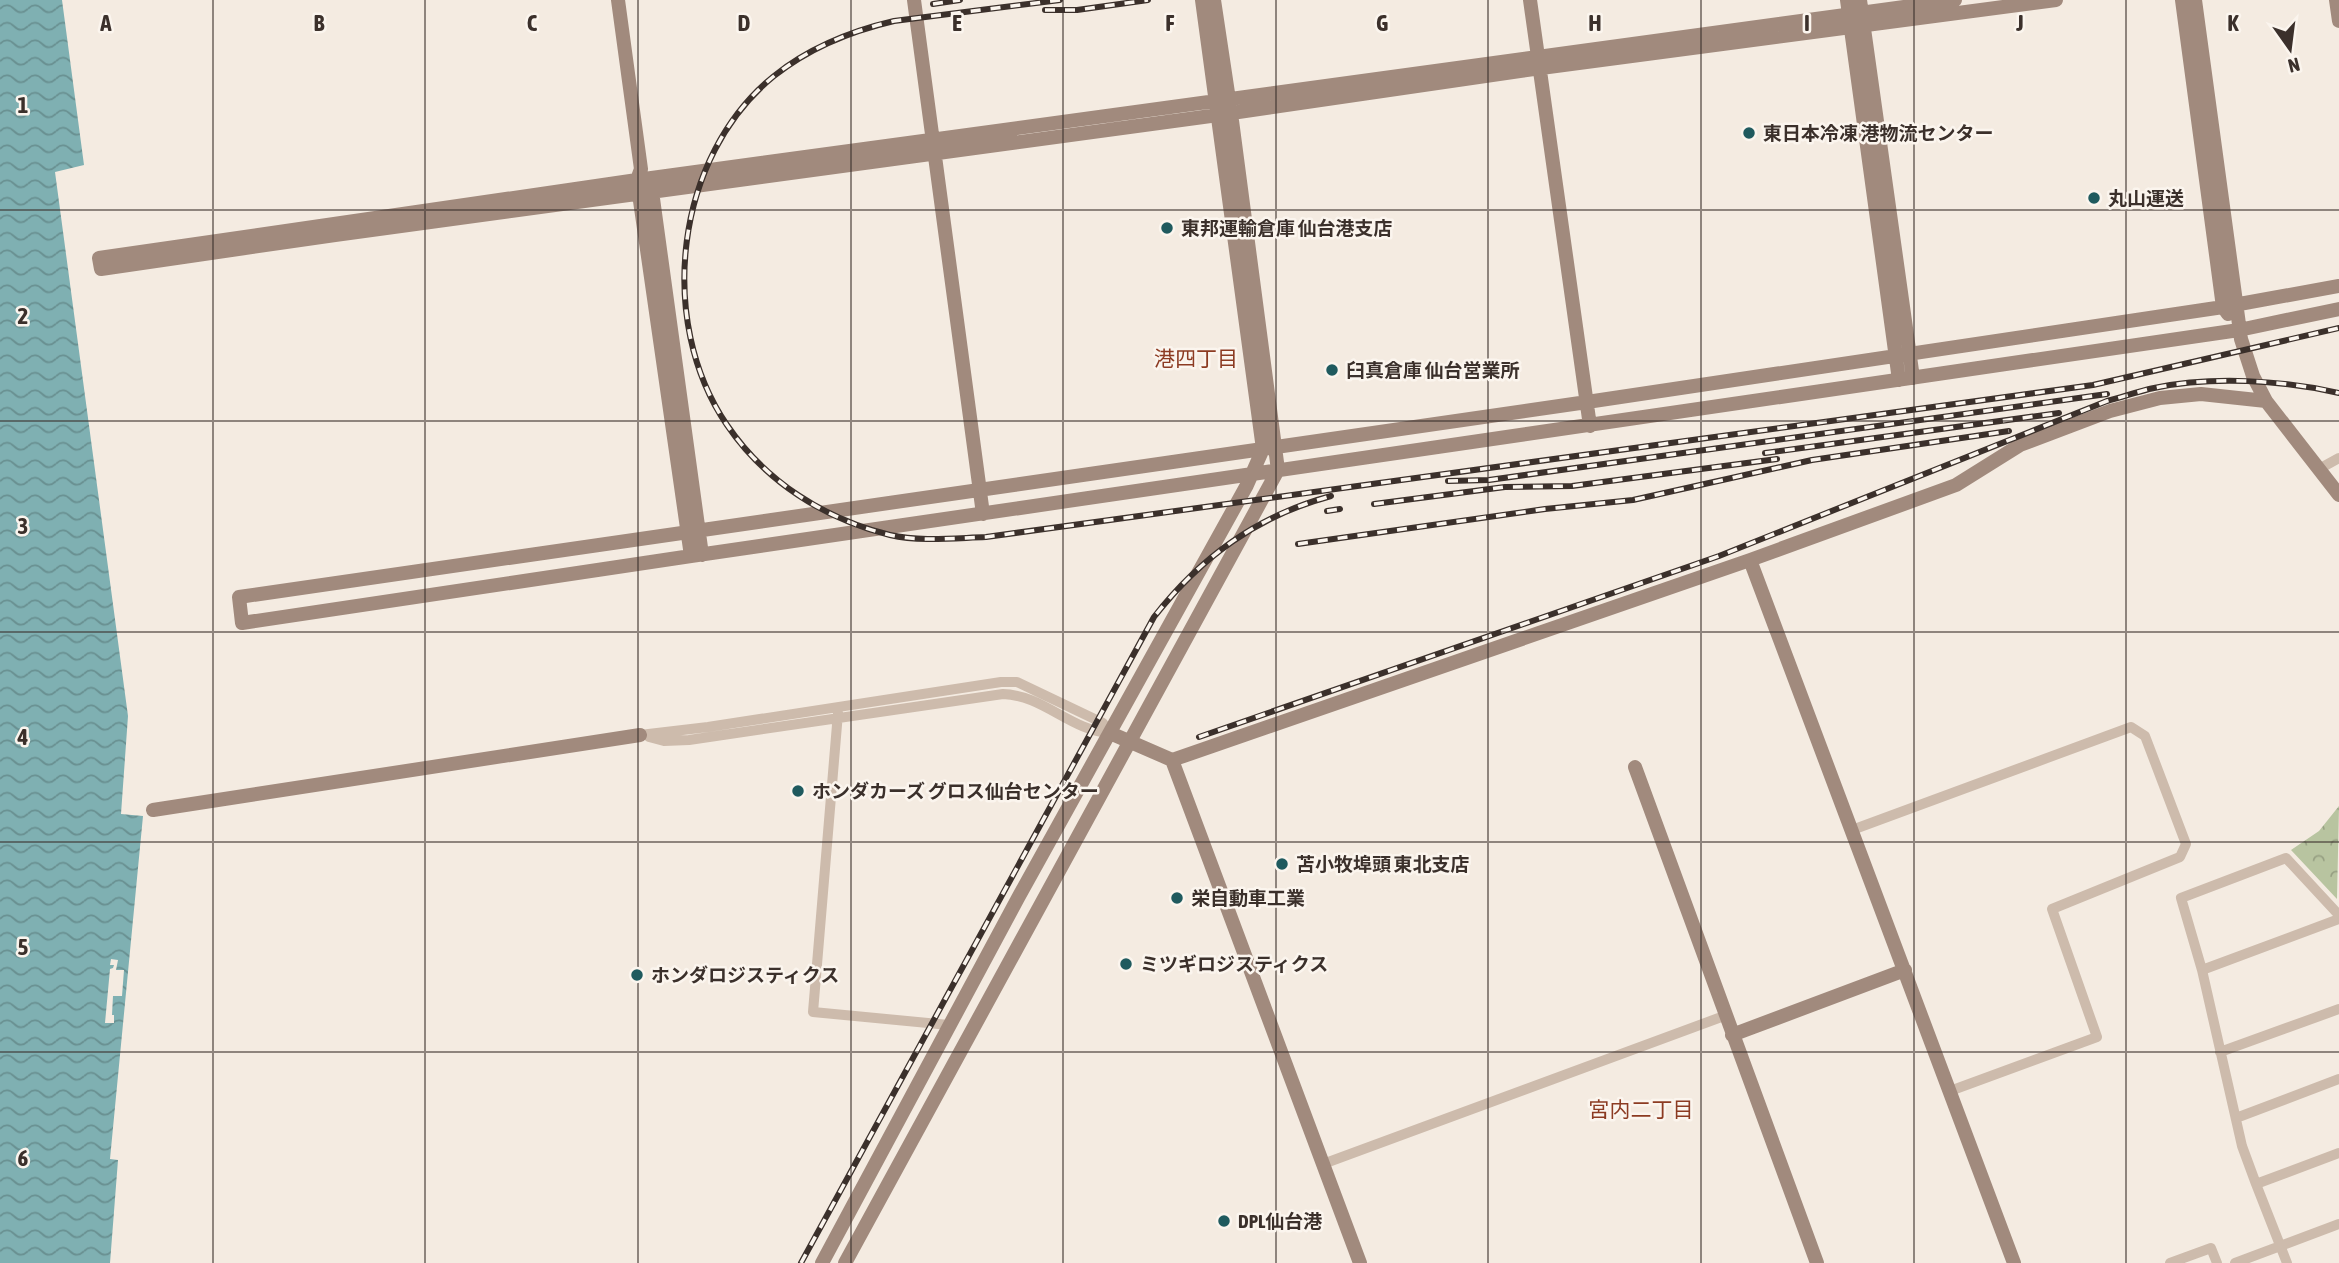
<svg xmlns="http://www.w3.org/2000/svg" width="2339" height="1263" viewBox="0 0 2339 1263" font-family="'Asap Condensed','Noto Sans JP',sans-serif">
  <style>
    .park { fill: url(#park-crowns) }
    .water { fill: url(#water-waves) }
    .pier { fill: #f4ebe1 }
    .lines { fill: none; stroke-linecap: round; stroke-linejoin: round }
    .street { stroke: #cdbbac; stroke-width: 10 }
    .secondary { stroke: #a18a7d; stroke-width: 14 }
    .rail-casing { stroke: #3b302b; stroke-width: 6 }
    .rail { stroke: #fbf5ee; stroke-width: 3.5; stroke-dasharray: 10; stroke-linecap: butt }
    .grid { fill: none; stroke: #3b302b; stroke-width: 2; stroke-opacity: 0.55 }
    .poi-dot { fill: #1f5a5e; stroke: #fbf5ee; stroke-width: 2.5 }
    .labels { text-anchor: middle; stroke-width: 5; stroke-linejoin: round; paint-order: stroke }
    .poi-label { font-size: 19px; font-weight: bold; fill: #3b302b; stroke: #fbf5ee; text-anchor: start }
    .neighbourhood-label { font-size: 21px; fill: #8c3b22; stroke: #fbf5ee }
    .grid-label { font-size: 23px; text-anchor: middle; font-weight: bold; fill: #3b302b; stroke: #fbf5ee; stroke-width: 5; stroke-linejoin: round; paint-order: stroke }
  </style>
  <defs>
    <pattern id="park-crowns" width="20" height="18" patternUnits="userSpaceOnUse" patternTransform="scale(1.75)"><rect width="20" height="18" fill="#b8c4a0"/><path d="M2 6a3 3 0 1 1 6 0M12 15a3 3 0 1 1 6 0" fill="none" stroke="#97a083"/></pattern>
    <pattern id="water-waves" width="16" height="10" patternUnits="userSpaceOnUse" patternTransform="scale(1.75)"><rect width="16" height="10" fill="#7fb0b2"/><path d="M0 5q4-4 8 0t8 0" fill="none" stroke="#699091"/></pattern>
  </defs>
  <rect width="100%" height="100%" fill="#f4ebe1"/>
  <!-- park -->
  <path class="park" d="M2339,806l-2,93 -46,-49 28,-19z"/>
  <!-- water -->
  <path class="water" d="M0,0h62l22,165 -29,7 73,544 -7,98 22,2 -33,343 8,1 -8,103h-110z"/>
  <!-- pier -->
  <path class="pier" d="M111,959l7,1 -2,10h8l-2,26h-9l-1,19h2v8h-9l5,-54 3,-1 1,-3h-4z"/>
  <g class="lines">
    <!-- street -->
    <path class="street" d="M2319,469l20,-11
      M838,713l-25,299 136,13
      M640,735l68,-8 293,-45h16l86,41 7,10
      M649,737l15,4 25,-1 314,-46c40,1 68,37 107,39
      M1852,830l279,-103 14,9 41,108 -6,13 -128,52 45,128 -147,54
      M2339,915l-53,-57 -105,40 21,72 137,-51
      M2202,970l40,176 14,38
      M2220,1052l119,-43
      M2236,1118l103,-39
      M1323,1164l401,-148
      M2170,1263l41,-15 6,15
      M2235,1263l104,-39
      M2287,1263l-31,-79 83,-31"/>
    <!-- secondary -->
    <path class="secondary" d="M618,0l23,169 -4,11 54,376 1548,-226 100,-21
      M914,0l69,514
      M1530,0l60,426
      M1847,0l52,380
      M1860,0l53,378
      M1955,0l-1318,180 -538,78 2,11 234,-34 883,-120 323,-47 515,-68
      M2182,0l41,307 5,7
      M2195,0l46,339 12,37 13,25 73,94
      M2336,0l3,21
      M651,184l51,371
      M691,556l-449,67 -3,-26 1348,-195 636,-95 116,-21
      M1750,560l264,703
      M1110,733l62,27 188,503
      M1172,760l578,-200 206,-75 64,-40 90,-34 50,-13 41,-4 65,7
      M1635,767l182,496
      M153,810l487,-75
      M1732,1035l173,-65
      M822,1263l196,-365 229,-413 16,-36 -61,-449
      M845,1263l433,-793 -47,-357 -17,-113"/>
    <!-- rail casing -->
    <g class="rail-casing">
      <path id="rail" d="M1060,0l-166,21c-43,10 -85,27 -120,55 -99,80 -118,245 -47,349 38,56 97,94 163,110 30,7 65,3 96,2l1107,-152 246,-57
        M933,4l27,-4
        M1045,10h32l71,-10
        M1765,453l294,-40
        M1448,481l41,-1 618,-86
        M1374,504l131,-17 67,-1 205,-27
        M1327,511l13,-2
        M1298,544l247,-35 88,-9 179,-40 197,-29
        M1199,737l520,-181 388,-155c16,-4 32,-10 47,-13 57,-12 129,-8 185,5
        M801,1263l353,-646c47,-60 103,-101 177,-121"/>
    </g>
    <!-- rail -->
    <use href="#rail" class="rail"/>
  </g>
  <!-- grid -->
  <path class="grid" d="M213,0v1263M425,0v1263M638,0v1263M851,0v1263M1063,0v1263M1276,0v1263M1488,0v1263M1701,0v1263M1914,0v1263M2126,0v1263M0,210h2339M0,421h2339M0,632h2339M0,842h2339M0,1052h2339"/>
  <!-- markers -->
  <g class="poi-dot">
    <circle cx="1749" cy="133" r="7"/>
    <circle cx="2094" cy="198" r="7"/>
    <circle cx="1167" cy="228" r="7"/>
    <circle cx="1332" cy="370" r="7"/>
    <circle cx="798" cy="791" r="7"/>
    <circle cx="1282" cy="864" r="7"/>
    <circle cx="1177" cy="898" r="7"/>
    <circle cx="1126" cy="964" r="7"/>
    <circle cx="637" cy="975" r="7"/>
    <circle cx="1224" cy="1221" r="7"/>
  </g>
  <g class="labels">
    <!-- poi labels -->
    <g class="poi-label">
      <text x="1763" y="140">東日本冷凍 港物流センター</text>
      <text x="2108" y="205">丸山運送</text>
      <text x="1181" y="235">東邦運輸倉庫 仙台港支店</text>
      <text x="1346" y="377">臼真倉庫 仙台営業所</text>
      <text x="812" y="798">ホンダカーズ グロス仙台センター</text>
      <text x="1296" y="871">苫小牧埠頭 東北支店</text>
      <text x="1191" y="905">栄自動車工業</text>
      <text x="1140" y="971">ミツギロジスティクス</text>
      <text x="651" y="982">ホンダロジスティクス</text>
      <text x="1238" y="1228">DPL仙台港</text>
    </g>
    <!-- neighbourhood labels -->
    <g class="neighbourhood-label">
      <text x="1196" y="366">港四丁目</text>
      <text x="1641" y="1117">宮内二丁目</text>
    </g>
  </g>
  <g class="grid-label">
    <text x="106" y="31">A</text>
    <text x="319" y="31">B</text>
    <text x="532" y="31">C</text>
    <text x="744" y="31">D</text>
    <text x="957" y="31">E</text>
    <text x="1170" y="31">F</text>
    <text x="1382" y="31">G</text>
    <text x="1595" y="31">H</text>
    <text x="1807" y="31">I</text>
    <text x="2020" y="31">J</text>
    <text x="2233" y="31">K</text>
    <text x="23" y="113">1</text>
    <text x="23" y="324">2</text>
    <text x="23" y="534">3</text>
    <text x="23" y="745">4</text>
    <text x="23" y="955">5</text>
    <text x="23" y="1166">6</text>
  </g>
  <!-- north arrow -->
  <g transform="translate(2290 49) rotate(166)" stroke="#fbf5ee" stroke-width="5" paint-order="stroke">
  <path d="M0-5L12 26L0 18L-12 26Z" fill="#3b302b"/>
  <text y="-10" font-size="19" font-weight="bold" text-anchor="middle" fill="#3b302b">N</text>
  </g>
</svg>
